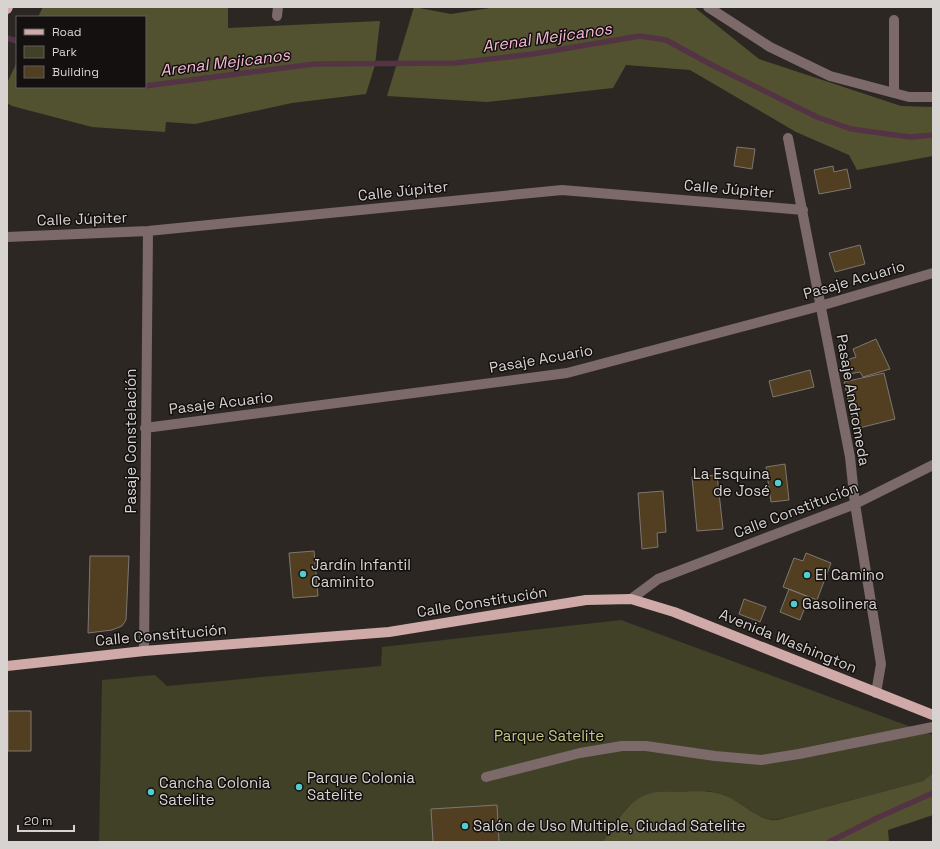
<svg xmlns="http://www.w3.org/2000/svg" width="940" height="849" viewBox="0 0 940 849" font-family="'Space Grotesk',sans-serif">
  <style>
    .green { fill: #414128 }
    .forest { fill: #535230 }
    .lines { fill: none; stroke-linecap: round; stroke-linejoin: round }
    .stream { stroke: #543444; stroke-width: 5.5 }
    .building { fill: #523f21; stroke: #7c7871 }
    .minor { stroke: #7c6969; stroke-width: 10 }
    .major { stroke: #d0aaa9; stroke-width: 10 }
    .poi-dot { fill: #52cdcf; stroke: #13100f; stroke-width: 1.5 }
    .labels { text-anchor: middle; stroke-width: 3; stroke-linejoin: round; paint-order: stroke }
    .street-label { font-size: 15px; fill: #d7d3d0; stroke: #13100f }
    .poi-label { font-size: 15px; fill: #d7d3d0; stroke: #13100f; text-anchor: start }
    .park-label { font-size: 15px; fill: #c6c687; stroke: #13100f }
    .water-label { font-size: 16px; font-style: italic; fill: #f8b9d6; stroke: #13100f }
  </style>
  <rect width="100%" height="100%" fill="#2d2723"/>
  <!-- green -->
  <path class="green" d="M621,620l312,115v38l-10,8 -138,37 -15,2 -13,-5 -16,-11 -16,-9 -16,-4 -80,15 -13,15 -13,21h-504l3,-162 53,-5 12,11 214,-20 1,-19z"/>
  <!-- forest -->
  <path class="forest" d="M43,7h185v21l152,-7 -5,44 -9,29 -74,9 -97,21 -29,-2 -1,10 -73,-5 -80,-21 -5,-3v-20l10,-21v25h128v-70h-107z
    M414,7l37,7 45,-7h198l65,52 142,47 32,1v49l-76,14 -8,-15 -53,-23 -106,-62 -64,-5 -13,23 -126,14 -100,-6z
    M933,773v42l-45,15 1,12h-286c12,-18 26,-44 49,-49 9,-2 20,-1 30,-1 15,-1 28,-2 42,3 16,6 31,22 46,25 4,1 11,-1 15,-2l138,-37z"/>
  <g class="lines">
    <!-- stream -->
    <path class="stream" d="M7,38l10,3
      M145,86l169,-22 141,-1 78,-9 107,-18 26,4 44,24 107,53 34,12 59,8 23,-2
      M829,842l50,-25 54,-24"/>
  </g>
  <!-- building -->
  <path class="building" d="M737,147l18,2 -3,20 -18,-3z
    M833,166l1,6 13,-3 4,19 -32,6 -5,-24z
    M860,245l5,19 -30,8 -6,-19z
    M876,339l14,30 -27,8 -3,-5 -11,2 -5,-13 12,-4 -3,-8z
    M810,370l4,17 -41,10 -4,-16z
    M884,373l11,46 -40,10 -11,-47z
    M785,464l4,36 -18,2 -5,-35z
    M717,475l6,54 -26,2 -5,-54z
    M663,491l3,41 -9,1 1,14 -16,2 -4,-56z
    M314,551l4,45 -25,2 -4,-45z
    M806,553l25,10 -14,37 -34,-13 11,-29 9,3z
    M90,556h39l-3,64 -4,6 -10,4 -24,3z
    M789,589l20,8 -9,23 -20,-8z
    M744,599l22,8 -6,15 -21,-8z
    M8,711h23v40h-23z
    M497,805l2,37h-66l-2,-33z"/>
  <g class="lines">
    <!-- minor -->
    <path class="minor" d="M708,7l62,40 60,29 79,21h24
      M277,16l1,-9
      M894,93v-73
      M788,138l62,319 5,47 26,160 -5,29
      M7,237l141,-6 414,-41 241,20
      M145,428l422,-55 253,-67 113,-33
      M631,599l27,-20 197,-75 78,-39
      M144,651l4,-420
      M486,777l94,-24 42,-7h24l69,10 46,4 38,-6 134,-27"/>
    <!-- major -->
    <path class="major" d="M7,9l1,-2
      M7,666l137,-15 245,-19 197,-32 45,-1 43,13 259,103"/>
  </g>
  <!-- markers -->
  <g class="poi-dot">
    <circle cx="778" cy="483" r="4"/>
    <circle cx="303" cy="574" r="4"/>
    <circle cx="807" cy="575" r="4"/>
    <circle cx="794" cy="604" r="4"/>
    <circle cx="299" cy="787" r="4"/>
    <circle cx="151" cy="792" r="4"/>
    <circle cx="465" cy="826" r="4"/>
  </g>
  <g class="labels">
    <!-- street labels -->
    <g class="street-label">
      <text transform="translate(729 189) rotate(5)" y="5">Calle Júpiter</text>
      <text transform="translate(403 191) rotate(-6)" y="5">Calle Júpiter</text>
      <text transform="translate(82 219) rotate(-2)" y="5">Calle Júpiter</text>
      <text transform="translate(854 280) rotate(-16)" y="5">Pasaje Acuario</text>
      <text transform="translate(541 359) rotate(-10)" y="5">Pasaje Acuario</text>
      <text transform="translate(853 400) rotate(80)" y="5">Pasaje Andromeda</text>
      <text transform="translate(221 403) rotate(-7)" y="5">Pasaje Acuario</text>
      <text transform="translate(131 441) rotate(-90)" y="5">Pasaje Constelación</text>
      <text transform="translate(796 510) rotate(-21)" y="5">Calle Constitución</text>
      <text transform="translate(482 602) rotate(-9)" y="5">Calle Constitución</text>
      <text transform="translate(161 635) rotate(-5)" y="5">Calle Constitución</text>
      <text transform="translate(788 641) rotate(22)" y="5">Avenida Washington</text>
    </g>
    <!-- poi labels -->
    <g class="poi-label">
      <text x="770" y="479" text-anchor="end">La Esquina<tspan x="770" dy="17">de José</tspan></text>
      <text x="311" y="570">Jardín Infantil<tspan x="311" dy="17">Caminito</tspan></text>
      <text x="815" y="580">El Camino</text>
      <text x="802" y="609">Gasolinera</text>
      <text x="307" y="783">Parque Colonia<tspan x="307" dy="17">Satelite</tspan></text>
      <text x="159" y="788">Cancha Colonia<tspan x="159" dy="17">Satelite</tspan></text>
      <text x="473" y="831">Salón de Uso Multiple, Ciudad Satelite</text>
    </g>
    <!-- park labels -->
    <g class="park-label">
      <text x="549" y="741">Parque Satelite</text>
    </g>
    <!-- water labels -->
    <g class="water-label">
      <text transform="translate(547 37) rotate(-8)" y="6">Arenal Mejicanos</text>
      <text transform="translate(225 62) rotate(-7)" y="6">Arenal Mejicanos</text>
    </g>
  </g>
  <!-- border -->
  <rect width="940" height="849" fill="none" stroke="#d7d3d0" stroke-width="16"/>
  <!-- legend -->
  <rect x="16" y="16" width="130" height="72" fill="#13100f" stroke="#615e5c"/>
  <rect x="24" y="29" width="20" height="6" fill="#d0aaa9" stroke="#615e5c"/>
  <text x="52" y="36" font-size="12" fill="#d7d3d0">Road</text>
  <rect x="24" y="46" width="20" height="12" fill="#414128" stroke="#615e5c"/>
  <text x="52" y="56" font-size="12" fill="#d7d3d0">Park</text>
  <rect x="24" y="66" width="20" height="12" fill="#523f21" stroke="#615e5c"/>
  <text x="52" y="76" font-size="12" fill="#d7d3d0">Building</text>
  <!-- scale -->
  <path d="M18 825v6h56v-6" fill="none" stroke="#d7d3d0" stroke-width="2"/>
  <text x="24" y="825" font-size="12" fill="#d7d3d0" stroke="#13100f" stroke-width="3" paint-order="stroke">20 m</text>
</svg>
